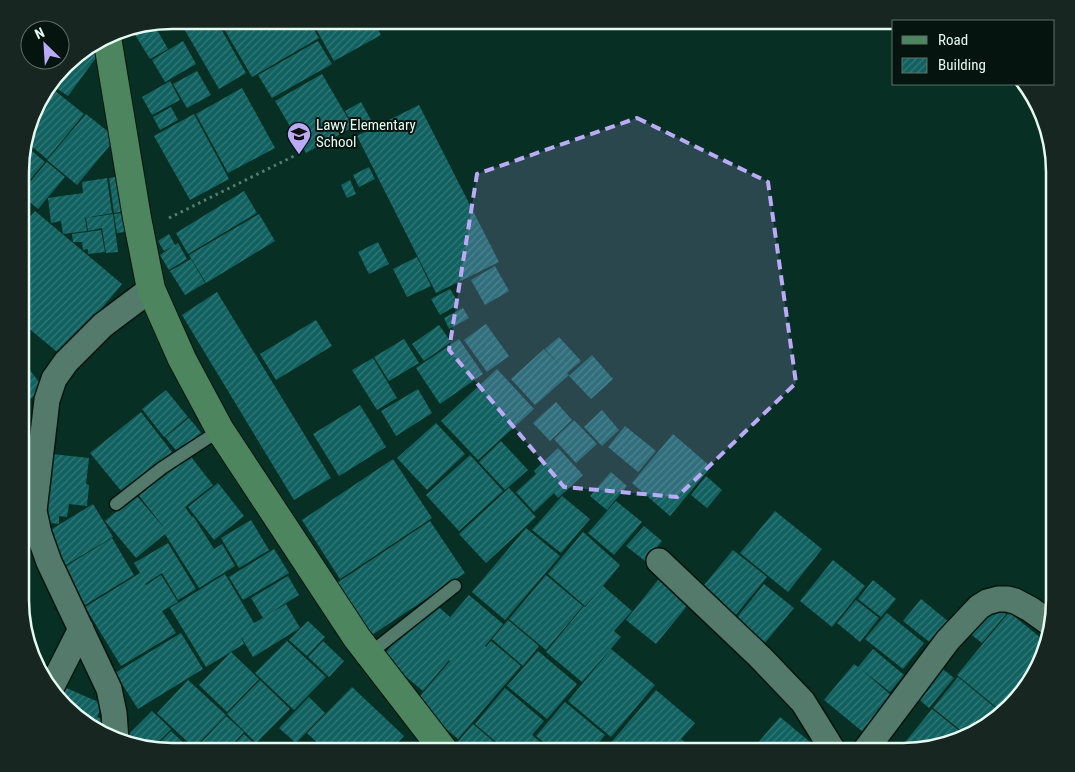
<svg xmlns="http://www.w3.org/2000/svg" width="1075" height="772" viewBox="0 0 1075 772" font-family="'Roboto Condensed',sans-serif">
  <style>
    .building { fill: url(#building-hatch) }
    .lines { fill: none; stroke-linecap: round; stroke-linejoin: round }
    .service-casing { stroke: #00160d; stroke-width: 15 }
    .minor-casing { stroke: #00160d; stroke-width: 28 }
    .secondary-casing { stroke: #00160d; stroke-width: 30 }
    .path { stroke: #5a7b70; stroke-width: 3; stroke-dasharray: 2.5 4; stroke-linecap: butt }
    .service { stroke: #537a6b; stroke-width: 12 }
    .minor { stroke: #537a6b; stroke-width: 25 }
    .secondary { stroke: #4c855e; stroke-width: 28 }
    .marked { fill: #bbaaf6; fill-opacity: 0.2; stroke: #bbaaf6; stroke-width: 4; stroke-dasharray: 10 6; stroke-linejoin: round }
    .labels { text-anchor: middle; stroke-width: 4; stroke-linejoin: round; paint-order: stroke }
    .poi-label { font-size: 15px; fill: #e5faf1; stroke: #05140f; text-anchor: start }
    .rim { fill: none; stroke: #e5faf1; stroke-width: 2.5 }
  </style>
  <defs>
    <pattern id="building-hatch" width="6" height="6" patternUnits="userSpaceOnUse" patternTransform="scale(1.25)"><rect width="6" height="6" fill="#116160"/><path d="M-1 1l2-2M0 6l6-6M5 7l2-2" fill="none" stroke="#347977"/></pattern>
  </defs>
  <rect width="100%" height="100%" fill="#072f23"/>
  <!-- building -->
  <path class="building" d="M179,20h37l30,53 -27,16z
    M219,20h89l11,18 -67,39z
    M311,20h62l8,15 -47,26z
    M151,23h2l15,26 -18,10 -16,-26z
    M183,41l13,23 -31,18 -13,-22z
    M318,41l14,23 -60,34 -14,-23z
    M93,45l8,6 -33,45 -18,-12 22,-27z
    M197,71l14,24 -24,13 -14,-24z
    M322,74l31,53 -47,26 -31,-52z
    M170,81l10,19 -28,15 -10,-18z
    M49,86l35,28 -37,45 -22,-18 15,-45z
    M242,88l33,60 -47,25 -32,-59z
    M361,102l10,18 -15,9 -11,-18z
    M419,105l80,157 -63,31 -79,-157z
    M171,107l7,13 -18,10 -7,-13z
    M86,114l30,24 -39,47 -30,-25z
    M194,114l35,65 -39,21 -36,-64z
    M24,144l21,18 -24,28v-38z
    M47,162l18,15 -27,32 -17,-14v-3z
    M369,167l6,12 -16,8 -6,-12z
    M127,175l5,35 -18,3 -5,-35z
    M107,178l5,35 -27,5 2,13 -24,3 -2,-13 -10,2 -3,-25 35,-5 -1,-11z
    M350,180l6,14 -9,4 -6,-13z
    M244,191l13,22 -69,41 -12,-21z
    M21,197l10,9 -10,11z
    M35,211l87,73 -60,72 -41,-34v-95z
    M131,212l2,19 -16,2 -3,-19z
    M113,214l5,38 -12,1 -4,-25 -14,3 -2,-13z
    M259,214l16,27 -69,42 -17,-28z
    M101,230l4,22 -17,2v-5l-5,1 -1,-8h-9l-1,-8z
    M169,234l6,11 3,-2 9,16 -18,11 -9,-15 12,-8 -8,4 -6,-10z
    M378,242l11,22 -20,10 -11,-22z
    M417,257l14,29 -24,11 -14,-28z
    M191,259l14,24 -20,12 -15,-24z
    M495,266l14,25 -24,14 -14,-25z
    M450,289l9,15 -19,11 -9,-16z
    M217,292l114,186 -37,22 -112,-185z
    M463,308l6,10 -20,11 -5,-11z
    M316,320l16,26 -56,34 -16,-26z
    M486,324l23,32 -22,16 -23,-32z
    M439,325l12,17 -27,19 -12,-17z
    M559,337l22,24 -14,12 2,2 -34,30 -24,-26 33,-30 17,17 -16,-17z
    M404,339l15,24 -30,18 -15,-24z
    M459,339l24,35 -43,30 -24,-36z
    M592,355l21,24 -22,20 -22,-23z
    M373,358l24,40 -20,12 -25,-40z
    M21,359l23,29 -23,18z
    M497,369l37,40 -56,51 -37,-39z
    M418,389l14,24 -36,23 -15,-25z
    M166,390l22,27 -24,20 -22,-28z
    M556,402l16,18 -22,21 -17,-18z
    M360,405l26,42 -47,29 -26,-42z
    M602,410l17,20 -17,16 -18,-19z
    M141,412l31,40 -50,40 -32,-39z
    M189,418l14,17 -24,19 -14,-17z
    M574,420l23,24 -21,19 -22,-24z
    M436,423l29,31 -38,36 -30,-32z
    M625,426l31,25 -18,21 -30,-25z
    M673,434l38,33 -41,49 -38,-33z
    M501,441l27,29 -23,20 -26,-28z
    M558,448l25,27 -25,23 -4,-5 -20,19 -18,-20 20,-18 -2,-3z
    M188,453l25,32 -28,22 7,10 1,-1 21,33 8,-5 13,22 -36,22 -34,-54 -29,24 -31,-37 31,-26 30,35 -29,-37z
    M52,454l37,4 -3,26 3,1 -2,21 -18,-2 -2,13 -8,-1v8l-16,-2z
    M470,455l33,36 -44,40 -33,-36z
    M393,459l39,59 -92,61 -38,-59z
    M611,472l16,14 -20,24 -17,-14z
    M706,476l16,14 -15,18 -16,-13z
    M218,483l26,33 -30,24 -26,-33z
    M509,488l27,29 -50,46 -27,-29z
    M562,496l28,23 -29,34 -29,-23z
    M616,501l26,21 -28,33 -26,-22z
    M93,504l20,33 -49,29 -20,-32z
    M775,511l47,38 -34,43 -48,-39z
    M251,520l18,30 -30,18 -18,-30z
    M430,521l35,52 -93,62 -35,-52z
    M644,526l18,15 -17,20 -19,-15z
    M526,528l34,28 -55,64 -33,-28z
    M583,532l37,33 -17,21 29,25 -18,20 7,6 -39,45 -36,-30 38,-46 1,1 16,-18 -16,17 -37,-32z
    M112,538l22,37 -49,30 -22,-37z
    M168,543l28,46 -18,11 -16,-27 -17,11 1,1 15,-10 17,27 -16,9 14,22 -55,33 -36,-59 55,-34 -6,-10z
    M274,549l15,24 -46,27 -14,-23z
    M733,550l34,27 -33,40 -34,-27z
    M833,560l32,26 -33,41 -32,-26z
    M225,574l29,49 9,-5 -12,-20 37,-22 11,19 -34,21 21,-12 14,24 -47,29 -13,-22 4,9 -38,23 -36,-59z
    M546,575l37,31 -37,44 -37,-31z
    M662,575l30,25 -36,44 -30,-24z
    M873,580l23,19 -15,18 -23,-18z
    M764,584l30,24 -31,37 -29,-24z
    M469,595l34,29 -18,22 1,1 5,-6 30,25 -63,73 -43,-37 35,-41 -1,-1 -26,31 -41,-34 26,-31 4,4 23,-26 15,13z
    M921,599l28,23 -17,22 -29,-23z
    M856,600l23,18 -19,24 -23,-19z
    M991,602l15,12 -24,29 -15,-12z
    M1009,612l38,31 -3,15 -21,35 -22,18 -44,-36z
    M887,613l37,30 -21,26 -38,-30z
    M508,620l31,26 -16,20 -31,-27z
    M308,621l17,16 -18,19 -18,-16z
    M181,633l22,36 -65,40 -23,-36z
    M287,641l39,36 -32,33 -39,-37z
    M323,641l21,20 -15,16 -21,-20z
    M611,649l44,36 -44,52 -43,-36z
    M873,649l31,26 -14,17 -29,-23 32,28 -30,35 -39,-32 30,-36 4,3z
    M538,651l39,33 -30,35 -40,-33z
    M231,652l28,27 -32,33 -28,-27z
    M940,667l14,11 -25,30 -14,-12z
    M958,677l40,33 -7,10 -22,17 -36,-29z
    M188,680l38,35 -32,33 -37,-35z
    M260,680l30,29 -34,34 -29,-29z
    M64,687l39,17 -6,13 16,7 -6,12 -28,-16 -20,-23z
    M352,687l52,49 -15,16h-68l3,-3 -17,-16z
    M505,688l39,33 -12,14 20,17h-44l-33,-28z
    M656,690l39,33 -14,16 15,13h-93z
    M309,697l16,16 -29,30 -17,-15z
    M565,702l40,33 -14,17h-35l-20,-16z
    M932,709l35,28 -59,14 -6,-5z
    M152,711l19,18 -20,20 -17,-3 -9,-8z
    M226,716l18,16 -19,20h-29l-2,-2z
    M780,717l42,35h-72z
    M473,724l33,28h-57z
    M171,731l22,21h-31l-10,-2z
    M244,734l19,18h-36z
    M398,744l8,8h-15z
    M896,744l10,8h-17z"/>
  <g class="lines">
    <!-- service casing -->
    <g class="service-casing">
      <path id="service" d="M116,504l46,-36 58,-38
        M369,654l86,-68"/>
    </g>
    <!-- minor casing -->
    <g class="minor-casing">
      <path id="minor" d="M659,561l101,96 43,45 31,50
        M51,688l30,-59
        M116,740l-2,-27 -5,-24 -60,-127 -10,-28 -5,-23 13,-111 7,-21 12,-17 37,-37 48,-36
        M864,752l84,-112 31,-33 8,-5 11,-3h9l8,2 15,8 21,15"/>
    </g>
    <!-- secondary casing -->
    <g class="secondary-casing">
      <path id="secondary" d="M107,37l30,181 14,71 31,70 38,71 137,208 88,114"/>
    </g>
    <!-- path -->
    <path class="path" d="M169,218l127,-63"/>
    <!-- service -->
    <use href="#service" class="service"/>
    <!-- minor -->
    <use href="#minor" class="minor"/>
    <!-- secondary -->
    <use href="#secondary" class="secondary"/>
  </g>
  <!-- marked area -->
  <path class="marked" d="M637,118l131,64 28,201 -119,114 -113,-10 -115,-137 28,-176z"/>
  <!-- icons -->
  <defs>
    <g id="school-pin" transform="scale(1.25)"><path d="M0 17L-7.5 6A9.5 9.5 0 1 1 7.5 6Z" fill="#bbaaf6" stroke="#05140f"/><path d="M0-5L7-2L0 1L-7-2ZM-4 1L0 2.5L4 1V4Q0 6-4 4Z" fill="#111"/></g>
  </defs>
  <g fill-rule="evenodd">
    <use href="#school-pin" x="299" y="134"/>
  </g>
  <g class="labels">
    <!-- poi labels -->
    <g class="poi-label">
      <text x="316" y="130">Lawy Elementary<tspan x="316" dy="17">School</tspan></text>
    </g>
  </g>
  <!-- crop -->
  <path d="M0 0H1075V772H0ZM172 29H903A143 143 0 0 1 1046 172V600A143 143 0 0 1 903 743H172A143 143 0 0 1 29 600V172A143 143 0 0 1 172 29Z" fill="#172621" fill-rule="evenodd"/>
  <path class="rim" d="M172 29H903A143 143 0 0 1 1046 172V600A143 143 0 0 1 903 743H172A143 143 0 0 1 29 600V172A143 143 0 0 1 172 29Z"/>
  <!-- legend -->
  <rect x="892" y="20" width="162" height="65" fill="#05140f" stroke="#5f7069"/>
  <rect x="902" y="36" width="25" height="8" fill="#4c855e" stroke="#5f7069"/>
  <text x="938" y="45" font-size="15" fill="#e5faf1">Road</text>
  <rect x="902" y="58" width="25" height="15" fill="url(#building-hatch)" stroke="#5f7069"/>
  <text x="938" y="70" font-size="15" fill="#e5faf1">Building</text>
  <!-- north arrow -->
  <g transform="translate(45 45) rotate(335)"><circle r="24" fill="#05140f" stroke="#5f7069"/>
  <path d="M0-4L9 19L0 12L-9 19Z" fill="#bbaaf6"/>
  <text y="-8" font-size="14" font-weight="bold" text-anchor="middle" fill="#e5faf1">N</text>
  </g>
</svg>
